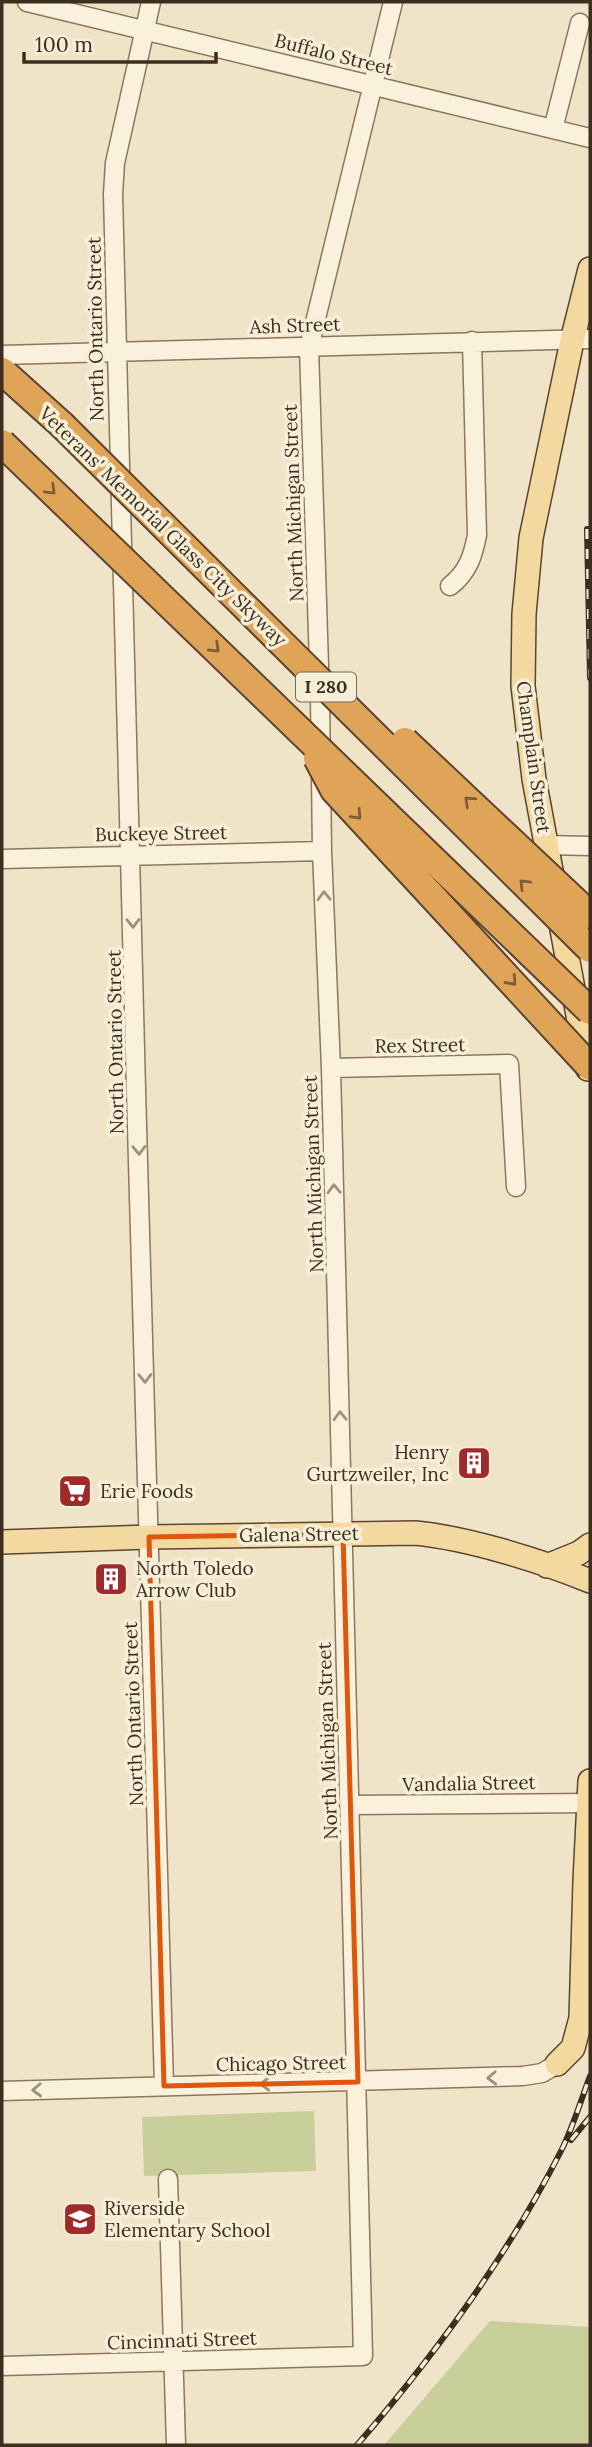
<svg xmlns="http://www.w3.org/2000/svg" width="592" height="2447" viewBox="0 0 592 2447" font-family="Lora,serif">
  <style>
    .green { fill: #c9cf9b }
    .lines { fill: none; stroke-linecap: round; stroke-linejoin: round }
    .minor-casing { stroke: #8d765c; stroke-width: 21 }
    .major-casing { stroke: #5b4430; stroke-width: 26 }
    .highway-casing { stroke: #5b4430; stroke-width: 30 }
    .minor { stroke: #faf1dc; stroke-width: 18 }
    .major { stroke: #f3d9a0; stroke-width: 23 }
    .highway { stroke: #e0a458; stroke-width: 26 }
    .rail-casing { stroke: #3d2e20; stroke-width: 6 }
    .rail { stroke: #f7eed8; stroke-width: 3.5; stroke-dasharray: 10; stroke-linecap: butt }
    .highway-bridge-casing { stroke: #5b4430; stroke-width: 30; stroke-linecap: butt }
    .highway-bridge { stroke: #e0a458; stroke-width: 26 }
    .oneway { stroke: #7e5d36 }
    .oneway2 { stroke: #9c907e }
    .marked { fill: none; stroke: #df570d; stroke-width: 5; stroke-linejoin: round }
    .labels { text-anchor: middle; stroke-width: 7; stroke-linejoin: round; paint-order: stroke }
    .shield { fill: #f7eed8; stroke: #756857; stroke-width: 2 }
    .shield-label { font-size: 18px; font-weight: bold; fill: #3d2e20 }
    .street-label { font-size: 19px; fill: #3d2e20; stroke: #f7eed8 }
    .poi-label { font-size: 19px; fill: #3d2e20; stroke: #f7eed8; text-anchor: start }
  </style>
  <rect width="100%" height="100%" fill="#f0e4c8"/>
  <!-- green -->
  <path class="green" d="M314,2111l2,60 -172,5 -2,-59z
    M490,2321l100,6v118h-206z"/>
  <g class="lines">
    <!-- minor casing -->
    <g class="minor-casing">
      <path id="minor" d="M27,2l563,136
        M151,2l-36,161 -2,31c15,631 33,1261 51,1892
        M553,129l27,-106
        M2,355l588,-16
        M450,586c18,-14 23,-30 27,-51l-5,-194
        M546,845l44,1
        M2,859l320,-8
        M331,1068l178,-4 7,123
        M349,1805l240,-2
        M2,2091l521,-15 19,-3 15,-9
        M168,2179l8,266
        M2,2366l361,-10 -32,-1288 -9,-217 -2,-153 -11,-351 84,-345"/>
    </g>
    <!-- major casing -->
    <g class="major-casing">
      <path id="major" d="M588,1069l-54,-290 -11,-93 1,-72 7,-76 41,-197 18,-72
        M2,1542l147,-5 266,-4c53,5 127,28 175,48
        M547,1566l32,-13 11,-8
        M557,2064l16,-16 8,-30 4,-137 5,-100"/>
    </g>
    <!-- highway casing -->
    <g class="highway-casing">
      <path id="highway" d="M2,371l60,54"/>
    </g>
    <!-- minor -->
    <use href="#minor" class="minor"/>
    <!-- major -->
    <use href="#major" class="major"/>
    <!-- highway -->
    <use href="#highway" class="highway"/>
    <!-- rail casing -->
    <g class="rail-casing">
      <path id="rail" d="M587,529l3,149
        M571,2140l19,-23
        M357,2445c78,-90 150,-188 204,-294 12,-24 20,-51 29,-75"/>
    </g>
    <!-- rail -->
    <use href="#rail" class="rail"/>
    <!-- highway-bridge casing -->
    <g class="highway-bridge-casing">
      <path id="highway-bridge" d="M62,425l528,524
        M2,443l588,568
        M405,741l185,174
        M317,758l17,32 256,277"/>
    </g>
    <!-- highway-bridge -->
    <use href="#highway-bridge" class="highway-bridge"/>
  </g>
  <!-- one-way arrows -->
  <defs><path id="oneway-chevron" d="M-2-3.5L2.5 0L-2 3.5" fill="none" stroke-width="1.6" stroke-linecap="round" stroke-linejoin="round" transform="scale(1.75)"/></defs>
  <g class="oneway">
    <use href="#oneway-chevron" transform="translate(51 490) rotate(44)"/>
    <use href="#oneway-chevron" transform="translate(215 648) rotate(44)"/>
    <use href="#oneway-chevron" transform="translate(469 801) rotate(-137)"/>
    <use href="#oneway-chevron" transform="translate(357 815) rotate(47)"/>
    <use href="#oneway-chevron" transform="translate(524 884) rotate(-135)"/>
    <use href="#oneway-chevron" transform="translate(512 981) rotate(48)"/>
  </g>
  <g class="oneway2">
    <use href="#oneway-chevron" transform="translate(324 896) rotate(-92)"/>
    <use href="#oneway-chevron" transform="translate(133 923) rotate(89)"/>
    <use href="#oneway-chevron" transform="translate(139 1150) rotate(89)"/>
    <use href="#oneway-chevron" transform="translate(334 1189) rotate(-92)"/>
    <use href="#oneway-chevron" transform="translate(145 1378) rotate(89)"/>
    <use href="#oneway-chevron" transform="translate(340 1416) rotate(-92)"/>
    <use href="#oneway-chevron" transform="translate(492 2078) rotate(178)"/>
    <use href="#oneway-chevron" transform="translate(265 2084) rotate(179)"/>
    <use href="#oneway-chevron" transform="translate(37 2090) rotate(178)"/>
  </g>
  <!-- marked area -->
  <path class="marked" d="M343,1534l15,548 -194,4 -15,-549z"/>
  <!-- icons -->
  <defs>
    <g id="building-square" transform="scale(1.75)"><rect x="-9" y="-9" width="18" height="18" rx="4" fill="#9e2a2b" stroke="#f7eed8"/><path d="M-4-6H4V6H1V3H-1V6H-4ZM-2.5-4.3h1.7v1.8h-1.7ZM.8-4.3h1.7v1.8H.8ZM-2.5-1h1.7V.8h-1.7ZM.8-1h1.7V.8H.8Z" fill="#fff"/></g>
    <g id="supermarket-square" transform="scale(1.75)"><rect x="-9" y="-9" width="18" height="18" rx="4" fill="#9e2a2b" stroke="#f7eed8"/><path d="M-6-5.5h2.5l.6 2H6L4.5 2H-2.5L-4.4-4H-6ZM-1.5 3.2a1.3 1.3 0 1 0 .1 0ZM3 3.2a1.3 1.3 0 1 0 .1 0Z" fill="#fff"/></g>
    <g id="school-square" transform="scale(1.75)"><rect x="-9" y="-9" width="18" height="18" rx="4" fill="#9e2a2b" stroke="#f7eed8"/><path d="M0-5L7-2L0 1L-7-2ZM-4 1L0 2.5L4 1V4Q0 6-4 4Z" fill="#fff"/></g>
  </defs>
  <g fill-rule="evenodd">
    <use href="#building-square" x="474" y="1463"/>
    <use href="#supermarket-square" x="75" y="1491"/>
    <use href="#building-square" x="111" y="1579"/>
    <use href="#school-square" x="80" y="2219"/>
  </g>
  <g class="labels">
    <!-- shield labels -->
    <rect class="shield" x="296" y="672.5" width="60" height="29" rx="5"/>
    <g class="shield-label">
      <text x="326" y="693">I 280</text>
    </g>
    <!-- street labels -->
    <g class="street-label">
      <text transform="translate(334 54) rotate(14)" y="7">Buffalo Street</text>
      <text transform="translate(295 325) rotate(-2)" y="7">Ash Street</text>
      <text transform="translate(95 329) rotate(-91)" y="7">North Ontario Street</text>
      <text transform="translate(293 503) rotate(-92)" y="7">North Michigan Street</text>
      <text transform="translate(163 526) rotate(44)" y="7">Veterans' Memorial Glass City Skyway</text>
      <text transform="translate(534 757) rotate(82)" y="7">Champlain Street</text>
      <text transform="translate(161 833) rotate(-1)" y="7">Buckeye Street</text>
      <text transform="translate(115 1042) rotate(-91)" y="7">North Ontario Street</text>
      <text transform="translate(420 1045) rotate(-1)" y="7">Rex Street</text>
      <text transform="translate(313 1174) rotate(-92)" y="7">North Michigan Street</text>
      <text transform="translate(299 1534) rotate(-1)" y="7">Galena Street</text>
      <text transform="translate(133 1714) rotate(-92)" y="7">North Ontario Street</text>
      <text transform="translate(327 1741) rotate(-92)" y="7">North Michigan Street</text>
      <text transform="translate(469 1783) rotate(-1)" y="7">Vandalia Street</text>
      <text transform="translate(281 2063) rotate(-1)" y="7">Chicago Street</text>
      <text transform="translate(182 2340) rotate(-2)" y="7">Cincinnati Street</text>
    </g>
    <!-- poi labels -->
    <g class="poi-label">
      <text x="449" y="1459" text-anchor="end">Henry<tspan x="449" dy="22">Gurtzweiler, Inc</tspan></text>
      <text x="100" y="1498">Erie Foods</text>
      <text x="136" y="1575">North Toledo<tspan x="136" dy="22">Arrow Club</tspan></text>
      <text x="104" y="2215">Riverside<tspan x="104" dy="22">Elementary School</tspan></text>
    </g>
  </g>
  <!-- border -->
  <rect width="592" height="2447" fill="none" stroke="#3d2e20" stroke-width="7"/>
  <!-- scale -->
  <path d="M24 52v10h192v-10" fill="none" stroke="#3d2e20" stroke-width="3.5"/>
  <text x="35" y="52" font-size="21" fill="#3d2e20" stroke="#f7eed8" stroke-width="5" paint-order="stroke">100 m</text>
</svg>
